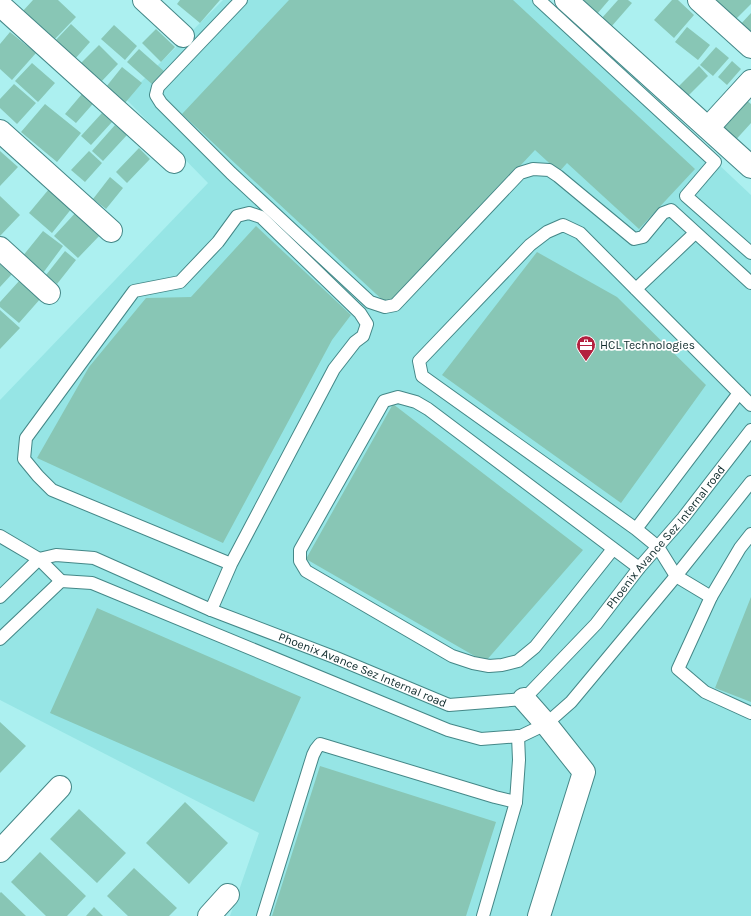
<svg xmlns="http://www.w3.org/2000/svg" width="751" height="916" viewBox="0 0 751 916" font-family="Karla,sans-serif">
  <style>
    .built { fill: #96e5e5 }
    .building { fill: #88c6b5 }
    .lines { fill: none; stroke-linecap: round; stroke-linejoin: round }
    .service-casing { stroke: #448787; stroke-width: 14 }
    .minor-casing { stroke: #448787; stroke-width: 24 }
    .service { stroke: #fff; stroke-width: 12 }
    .minor { stroke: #fff; stroke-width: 22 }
    .labels { text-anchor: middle; stroke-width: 3.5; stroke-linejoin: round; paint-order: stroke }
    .poi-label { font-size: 12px; fill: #0d292a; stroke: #fff; text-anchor: start }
    .street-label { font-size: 12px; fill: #0d292a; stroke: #fff }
  </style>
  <rect width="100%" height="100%" fill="#acf0f0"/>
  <!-- built -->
  <path class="built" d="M223,0h321l207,195v721h-521l29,-83 -259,-133v-300l208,-217 -83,-85z"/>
  <!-- building -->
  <path class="building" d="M33,0h25l18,17 -23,24 -31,-29z
    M180,0h40l-20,23 -23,-19z
    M289,0h224l182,169 -56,60 -72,-66 -8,9 -24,-22 -146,156 -207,-192z
    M581,0h28l-12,14z
    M618,0h10l4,3 -21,24 -10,-8z
    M672,0h6l16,15 -20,23 -20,-18z
    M714,0h37v4l-19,19z
    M751,13v25l-13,-11z
    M71,24l19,18 -16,18 -20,-18z
    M114,25l23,21 -12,14 -24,-21z
    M687,27l23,18 -12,15 -23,-18z
    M156,29l19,18 -14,15 -19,-19z
    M10,32l26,21 -24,27 -12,-11v-25z
    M99,45l19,19 -17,18 -20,-19z
    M716,47l13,11 -16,18 -13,-11z
    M139,49l26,23 -12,13 -26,-23z
    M732,61l9,8 -14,16 -9,-8z
    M32,63l23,20 -17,19 -23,-21z
    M699,66l9,10 -25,25 -10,-9z
    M122,67l20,16 -17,20 -19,-16z
    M14,84l22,19 -19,21 -17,-16v-9z
    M87,88l11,10 -22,25 -11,-9z
    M745,99l6,5v19l-19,21 -14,-13z
    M45,104l36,29 -24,29 -36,-30z
    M102,113l10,9 -21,23 -10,-9z
    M115,125l12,10 -24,26 -11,-10z
    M139,148l11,11 -23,24 -11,-11z
    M0,151l18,16 -18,19z
    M89,151l13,12 -17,19 -14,-12z
    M110,177l13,11 -17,21 -13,-10z
    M49,189l23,19 -20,25 -23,-20z
    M0,196l20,19 -20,21z
    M78,210l24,23 -24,25 -24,-22z
    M256,226l95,89 -19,25 -109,203 -186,-85 52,-91 57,-69 45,-1z
    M43,231l20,15 -20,27 -21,-16z
    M65,251l11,9 -19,24 -11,-9z
    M537,252l80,45 89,88 -85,118 -179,-128z
    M0,264l12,10 -12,13z
    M20,280l21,18 -22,25 -19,-16v-5z
    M0,310l20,18 -20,21z
    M393,404l190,146 -98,112 -179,-103z
    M751,597v105l-36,-14z
    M97,608l204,89 -47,105 -204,-89z
    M0,722l26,24 -26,27z
    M320,766l176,56 -30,94h-194z
    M185,802l43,41 -39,41 -43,-41z
    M79,809l47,44 -29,30 -47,-44z
    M40,852l46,44 -19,20h-21l-35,-34z
    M134,868l43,40 -8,8h-41l-21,-20z
    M1,892l25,24h-26v-23z
    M94,907l9,9h-17z"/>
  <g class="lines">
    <!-- service casing -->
    <g class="service-casing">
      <g id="service">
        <path d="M241,0l-83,87 -2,8 5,8 70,70 139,129 15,5 10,-2 125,-132 13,-4 16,1 9,6 76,63 9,-2 20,-24 8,-3 80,73"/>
        <path d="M539,0l176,162 -29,34 65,57"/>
        <path d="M636,289l59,-56"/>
        <path d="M739,393l12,12"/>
        <path d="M636,529l103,-136 -159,-160 -17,-8 -16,7 -17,13 -111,116 3,15 214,153 22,18 18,29 35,21 29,-49 11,-14"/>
        <path d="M0,536l39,23 22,22"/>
        <path d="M613,549l-78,98 -17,14 -16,4 -13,1 -16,-3 -21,-7 -146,-85 -6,-10v-11l84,-149 14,-4 18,5 12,7 211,159"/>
        <path id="s1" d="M0,597l39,-38 17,-4 38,3 117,52 123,47 115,48 75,-6 72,-75 43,-56 44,-50 68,-88"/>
        <path d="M711,597l-33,72 27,23 46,21"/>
        <path d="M211,610l20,-46 103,-195 21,-27 8,-6 4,-12 -7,-11 -99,-96 -12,-4 -12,3 -19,26 -38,40 -46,9 -108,147 -2,21 14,17 14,14 179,74"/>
        <path d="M0,639l61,-58 31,2 356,147 33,9 40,-3 25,-12 25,-22 105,-126 75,-94"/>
        <path d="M263,916l50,-161 3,-6 4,-5 175,53 21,5"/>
        <path d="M483,916l33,-114 3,-42 -1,-24"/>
      </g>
    </g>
    <!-- minor casing -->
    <g class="minor-casing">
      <path id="minor" d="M144,0l39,36
        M566,0l185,167
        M699,0l52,47
        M0,5l174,157
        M708,128l43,-47
        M0,131l111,100
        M0,248l49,45
        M524,699l22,25 38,48 -45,144
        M0,851l60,-64
        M209,916l19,-21"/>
    </g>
    <!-- service -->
    <use href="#service" class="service"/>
    <!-- minor -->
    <use href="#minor" class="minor"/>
  </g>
  <!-- icons -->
  <defs>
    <g id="office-pin" transform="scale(1)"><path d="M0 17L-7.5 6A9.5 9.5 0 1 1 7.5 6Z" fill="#b3203f" stroke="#fff"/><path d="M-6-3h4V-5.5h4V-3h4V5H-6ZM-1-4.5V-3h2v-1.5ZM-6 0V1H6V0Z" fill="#fff"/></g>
  </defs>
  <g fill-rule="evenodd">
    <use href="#office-pin" x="586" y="345"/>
  </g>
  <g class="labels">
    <!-- poi labels -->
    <g class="poi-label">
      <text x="600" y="349">HCL Technologies</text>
    </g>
    <!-- street labels -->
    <g class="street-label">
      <text dy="4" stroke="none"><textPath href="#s1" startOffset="785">Phoenix Avance Sez Internal road</textPath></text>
      <text dy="4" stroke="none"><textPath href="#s1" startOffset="401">Phoenix Avance Sez Internal road</textPath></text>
    </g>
  </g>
</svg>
